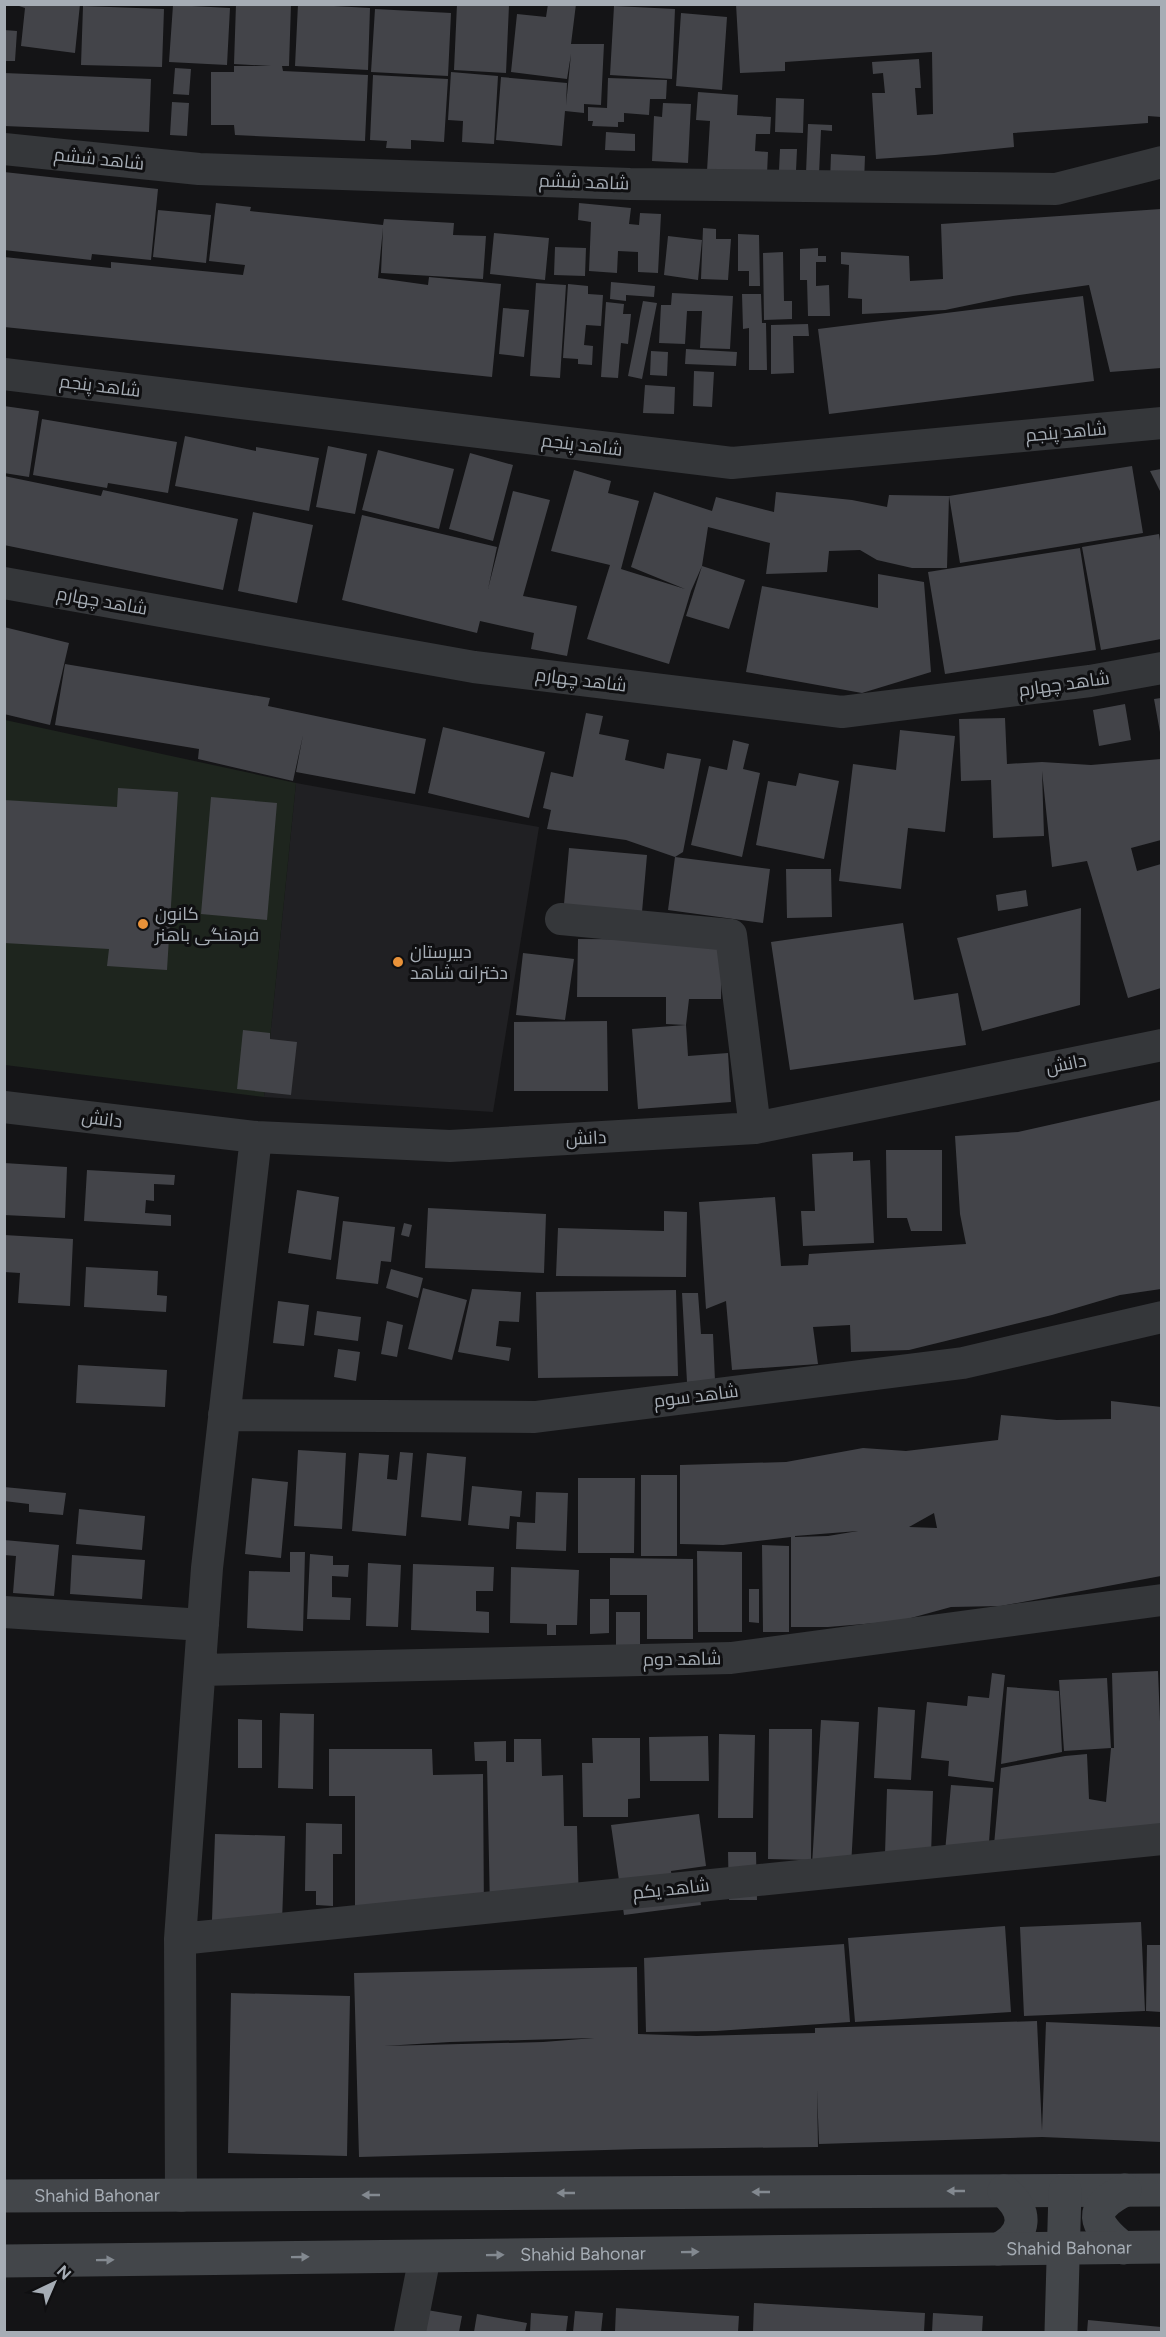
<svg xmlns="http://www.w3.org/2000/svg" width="1166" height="2337" viewBox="0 0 1166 2337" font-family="Figtree,Cairo,sans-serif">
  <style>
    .built { fill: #202023 }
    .green { fill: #1e251e }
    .building { fill: #434449; fill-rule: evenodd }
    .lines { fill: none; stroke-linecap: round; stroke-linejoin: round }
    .street { stroke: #35373a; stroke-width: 32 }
    .secondary { stroke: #43464a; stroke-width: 33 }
    .oneway { fill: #838990 }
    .poi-dot { fill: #e99239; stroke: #0f0f11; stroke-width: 2 }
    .labels { text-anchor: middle; stroke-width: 6; stroke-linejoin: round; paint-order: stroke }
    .street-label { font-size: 18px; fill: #a6adb5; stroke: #0f0f11 }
    .poi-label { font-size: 18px; fill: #a6adb5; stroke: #0f0f11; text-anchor: start }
  </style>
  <rect width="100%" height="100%" fill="#141416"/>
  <!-- built -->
  <path class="built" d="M296,783l243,44 -46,285 -229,-15z"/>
  <!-- green -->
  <path class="green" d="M5,720l291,63 -32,314 -259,-32z"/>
  <!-- building -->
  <path class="building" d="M13,4h67l-5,49 -54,-7 4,-38z
    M236,4h55l-2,62h-7l1,5 85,4 -3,66 -130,-6 -1,-10h-23v-53h23v-6h37l-37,-2z
    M298,4l72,4 -2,62 -73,-4z
    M457,4l52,1 -3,68 -52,-3z
    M548,4h28l-5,40h33l-3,61 -17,-1v9l-19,-2 -3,35 -66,-6 5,-63 66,6 -1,22 5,-51 -4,25 -56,-7 6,-58 29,3z
    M736,4h423l2,5v108l-13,-1v7l-135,10 1,14 -79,8 -59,4 -4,-66h13l-2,-20 -10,1 -1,-12 47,-3 2,29h-6l2,27 16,-1 -1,-62 -147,10v9l-45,2z
    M173,5l57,3 -3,57 -58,-3z
    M83,6l81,3 -2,58 -81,-2z
    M614,6l61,3 -3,70 -62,-4z
    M375,9l76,4 -3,63 -77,-4z
    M681,13l46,4 -5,73 -46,-4z
    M4,30l13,1 -2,30h-11z
    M175,68l16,1 -2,26 -16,-1z
    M451,72l47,4 -4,68 -32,-2 1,-21 -15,-1z
    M4,73l147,6 -2,53 -145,-6z
    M373,75l75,4 -4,63 -33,-2v9l-25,-1 1,-7 -17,-1z
    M608,78l59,2 -1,19h-16l-1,16 -25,-2v9h-6v5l-26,-1 1,-5h-5v-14l19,1z
    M698,92l40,3 -1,20 34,2 -1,17h-14l-1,17 13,1 -1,22 -60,-3 3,-50 -14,-1z
    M776,98l28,1 -1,34 -28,-1z
    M172,102l17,1 -2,33 -17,-1z
    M663,103l28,1 -3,59 -36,-2 2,-45 8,1z
    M808,124l24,1v6l-11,-1 -2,44 -13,-1z
    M606,132l29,2v17l-30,-1z
    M780,149h17l-1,22 -17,-1z
    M831,154l34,2 -1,27 -34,-2z
    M4,172l154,17 -7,71 -59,-6 -1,6 -87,-10z
    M216,203l35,4 -1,4 133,14 1,-6 70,4 -1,12 33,1 -3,43 -102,-6 2,-45 -5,50 50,7 1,-8 72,7 -9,93 -488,-50v-70l107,11v-6l132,13 2,-10 -36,-4z
    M579,203l52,5 -2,16 10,1 1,-12 21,1 -3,59 -20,-1v-20l-20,-1 -1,22 -28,-2 2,-49 -13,-2z
    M1161,209v159l-51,4 -21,-87 -76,11 -68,14 -83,4v-15l-14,-1 1,-33 -8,-1v-12l68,4 1,25 33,-2 -2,-55z
    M158,210l53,5 -5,48 -53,-6z
    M703,228l13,1v10h15l-3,41 -27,-1z
    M494,233l55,5 -4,42 -55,-6z
    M738,234l21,1 1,51h-11v-15h-11z
    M668,236l34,4 -4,40 -34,-5z
    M555,247l31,1 -1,28 -31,-1z
    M818,248v8h8v6h-10v24l13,-1 1,31h-22l-1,-36h-7v-31z
    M783,252l1,49h8v18l-28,1 -1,-67z
    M611,282l44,4 -1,11 -28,-2v6l-16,-2z
    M536,283l30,2 -6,93 -30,-2z
    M568,284l20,2v8l15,1 -2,31 -15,-1 -2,20 9,1 -1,19 -14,-1v-5l-15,-1z
    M672,293l61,3 -3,53 -30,-1 2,-37h-15l-2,33 -26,-1 2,-38h10z
    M742,294h19l1,29h4l1,47h-18v-42l-6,1z
    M1083,296l11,85 -265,33 -11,-85z
    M643,301l14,2 -15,76 -14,-3z
    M606,302l18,2 -1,10h8l-3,30 -7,-1 -3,35 -17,-1z
    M503,308l26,2 -5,47 -25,-3z
    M808,324l1,12h-16l1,37 -23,1v-49z
    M686,349l51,3 -1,14 -51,-2z
    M651,351l17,1 -1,24 -17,-1z
    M694,371l20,1 -2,35 -19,-1z
    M645,385l30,2 -1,27 -31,-1z
    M4,406l35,5 -10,66 -25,-4z
    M42,419l135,23 -9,51 -60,-10 -1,5 -74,-13z
    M185,436l71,15v-4l63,11 -10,53 -134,-25z
    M328,446l39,8 -12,60 -39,-7z
    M378,450l76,19 -15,60 -77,-19z
    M470,453l43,12 -20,76 -44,-12z
    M1132,466l11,67 -183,30 -11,-67z
    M1161,469v24l-11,-22z
    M574,470l37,11 -3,12 31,8 -18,68 64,20 -54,-22 23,-75 58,19 4,-14 58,15 2,-20 76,8 35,7 2,-12 60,1 -2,72h-35l-35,-8 -17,-10 -31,1 -2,21 -61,2 4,-31 -62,-16 -6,39 -11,25 -22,73 -82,-25 23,-74 -59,-14z
    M4,476l97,20 2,-6 135,29 -15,71 -219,-45z
    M513,491l37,9 -27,96 54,10 -10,50 -36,-7 3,-16 -54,-12 -3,12 -135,-33 20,-85 135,32 -9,42z
    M253,512l60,13 -16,78 -59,-12z
    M1159,534l2,13v92l-60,11 -19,-103z
    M1080,548l16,102 -151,24 -17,-102z
    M702,566l43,14 -16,49 -43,-13z
    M878,574l46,8 7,90 -69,21 -116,-21 16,-86 116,22z
    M4,627l65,16 -19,82 -46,-11z
    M65,664l205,34 -2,8 158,33 -11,55 -119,-22 7,-37 -10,46 -95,-22 1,-10 -144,-24z
    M1161,698v34h-1l-6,-33z
    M1125,704l6,36 -32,6 -6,-36z
    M586,713l17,3 -4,18 30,6 -4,20 39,9 3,-16 34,6 -18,93 -8,5 -49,-17 -79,-11 4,-19 -8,-2 8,-36 22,5z
    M1005,718l2,46 35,-2 49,3 70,-6v81l-30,8 6,23 24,-7v124l-33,10 -41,-137 -35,6 -10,-96 2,65 -51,2 -2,-58 -30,1 -2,-62z
    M443,727l102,25 -16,66 -101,-25z
    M900,730l55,6 -10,96 -37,-4 -7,61 -62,-8 14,-117 43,6z
    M733,740l16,4 -6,25 17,4 -18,84 -51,-12 18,-79 18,4z
    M799,773l40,8 -15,78 -68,-14 12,-64 28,5z
    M118,788l60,4 -11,178 -60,-4 2,-17 -105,-6v-143l113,7z
    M211,797l66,6 -10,117 -66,-6z
    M569,848l78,7 -5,57 -78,-8z
    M675,857l95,12 -7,54 -95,-13z
    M786,869h45l1,48 -45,1z
    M1026,890l2,16 -30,5 -2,-16z
    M1081,908l-1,97 -98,26 -25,-93z
    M903,923l11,77 44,-7 8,52 -176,25 -19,-128z
    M578,939l144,1 -1,59h-32l-3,26 2,31 40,-3 3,49 -93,7 -6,-80 54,-4 -20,-1v-27h-89z
    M523,953l51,6 -9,61 -49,-5z
    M607,1021l1,70h-94v-69z
    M243,1030l27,3v6l27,3 -6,53 -54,-6z
    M1161,1100v189l-41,6 -68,20 -143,35 -58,2 -1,-27 -37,2 5,37 -86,6 -6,-69 -20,8 -7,-107 76,-5 6,69 27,-1 1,-11 157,-10 -6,-30 -5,-78 63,-4z
    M886,1150h56v81h-31l-4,-13h-20z
    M853,1152v9l17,-1 4,83 -71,3 -2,-35h14l-3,-57z
    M4,1163l63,4 -2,51 -61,-3z
    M87,1170l88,5 -1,10 -20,-1v17l-8,-1 -1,13 26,2v11l-87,-5z
    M297,1190l42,7 -8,63 -43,-7z
    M428,1208l118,6 -2,59 -119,-5z
    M664,1211l23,1 -1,65 -130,-1 2,-48 106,3z
    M343,1221l52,6 -4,35 -10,-1 -3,23 -42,-5z
    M404,1223l8,2 -3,12 -8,-2z
    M4,1235l69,4 -3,67 -52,-3 2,-30 -16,-1z
    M86,1267l72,4 -1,24 10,1 -1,16 -82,-5z
    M391,1269l32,9 -5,20 -32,-10z
    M423,1288l44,12 -15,60 -44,-11z
    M472,1289l49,3 -2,30 -20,-1 -3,25 15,2 -2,13 -51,-9z
    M676,1290l2,86 -140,2 -2,-86z
    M682,1293h16l3,41h12l2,47 -28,1z
    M278,1301l31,4 -5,41 -31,-3z
    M317,1311l44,6 -3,24 -44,-6z
    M387,1321l16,4 -6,32 -16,-3z
    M338,1349l22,3 -4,29 -22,-4z
    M78,1365l89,5 -2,37 -89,-4z
    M1111,1401l50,6v169l-160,30 -50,1 -51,14 -72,6h-37v-90l-68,8 -43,-1v-79l106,-3 77,-14 43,3 92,-11 3,-25 56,5 54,-1zM934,1513l3,15 -28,-1zM858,1531l-30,5 -33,1v-1z
    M298,1450l48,3 -4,76 -48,-3z
    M400,1452l13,1 -7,83 -54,-5 7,-78 30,2 -2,24 10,1z
    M427,1453l39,4 -5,64 -40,-4z
    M641,1475h36v81h-36z
    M252,1478l36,4 -7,76 -36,-4z
    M578,1478h57l-1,75h-56z
    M472,1486l50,5 -2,26 -10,-1 -1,13 -41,-4z
    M4,1487l62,6 -3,22 -34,-3v-8l-25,-3z
    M536,1492l32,1 -2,58 -50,-2 1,-27 18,1z
    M79,1509l66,7 -3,34 -66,-6z
    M4,1540l55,5 -5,51 -41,-3 3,-37 -12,-1z
    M762,1545l27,1v86h-26z
    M697,1551l45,1v80h-44z
    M290,1552h15l-2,79 -56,-3 2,-57 41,1z
    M310,1554l23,2v9h16l-1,12 -16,-1v21l19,1 -1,22 -43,-1z
    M72,1555l73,5 -3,39 -72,-5z
    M610,1558l83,1v80h-46v-44h-37z
    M368,1563l33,2 -3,62 -32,-1z
    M413,1564l81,3 -1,24h-17v20l13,1v21l-78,-3z
    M511,1567l68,3 -2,55h-21v10h-9v-11l-37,-1z
    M749,1589h10v34l-10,-1z
    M590,1599h19v34l-19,1z
    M616,1612h24v47h-24z
    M1158,1671l3,76v89l-169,31 9,-99 64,-12 22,-2 2,45 17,3 5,-54h3l-2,-75z
    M992,1673l13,2 -11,107 -46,-6 1,-15 -28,-3 6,-56 40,4 1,-10 21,2z
    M1107,1678l4,70 -47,3 -5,-71z
    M1007,1687l52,4 3,61 -61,12z
    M878,1707l37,3 -4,70 -37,-2z
    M280,1713l34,1 -1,75 -35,-1z
    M238,1719l24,1v48h-24z
    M821,1720l38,2 -8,145 -39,-2z
    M769,1729h43l-1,131 -43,-1z
    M719,1734l36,1 -2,83h-35z
    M708,1736l1,45h-59l-1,-44z
    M592,1738h48v60l-12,1v18h-45l-1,-54h11z
    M514,1739h27l1,37 21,-1 1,51h13l2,83 -89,1 -3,-149h-12l-1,-19 32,-1v21h8z
    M329,1749h103l1,26 50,-1 1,145h-129v-123h-26z
    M951,1785l42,3 -5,68 -43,-4z
    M887,1789l46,2 -2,65 -46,-2z
    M699,1814l7,52 -35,5 2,14 25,-3 3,23 -77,10 -13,-90z
    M306,1823l36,1v30h-9v52l-17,-1v-14h-11z
    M215,1834l70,2 -3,86 -70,-2z
    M728,1852h28l1,48h-28z
    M1141,1922l4,89 -121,5 -4,-89z
    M1005,1926l6,86 -156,10 -7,-84z
    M844,1944l6,78 -134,9 -70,1 -2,-74z
    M1147,1945h14v67l-15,-1z
    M637,1967l1,67 59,2 118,-3v-5l222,-7 5,110 4,-109 115,5v115l-119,-5 -223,7 -2,-54 1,57 -177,2 -282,8 -5,-184zM594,2038l-51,4 -159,4 66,-4z
    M231,1993l119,3 -3,160 -119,-3z
    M754,2303l171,10 -1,19h-171z
    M616,2308l123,8 -1,16h-123z
    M427,2310l35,6 -3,16h-35z
    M575,2311l28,2 -2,19h-28z
    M531,2313l37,3 -2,16h-36z
    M933,2313l50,3 -1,16h-50z
    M477,2314l50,9 -2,9h-51z
    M1088,2320l73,7v5h-74z"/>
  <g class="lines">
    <!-- street -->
    <path class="street" d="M4,149l195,20 431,15 426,5 106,-27
      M4,374l728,89 430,-40
      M4,583l470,84 368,45 248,-31 72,-13
      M561,919l170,16 24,193
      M4,1107l252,30 194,9 305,-18 407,-83
      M224,1415l311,2 428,-54 199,-46
      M4,1612l199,13
      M200,1670l531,-12 431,-58
      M180,1939l982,-100
      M181,2196l-1,-257 27,-371 49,-431
      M410,2332l15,-76"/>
    <!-- secondary -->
    <g class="secondary">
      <path id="s1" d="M4,2196l1158,-6"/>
      <path d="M1123,2248c-30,-24 -36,-39 2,-58"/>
      <path d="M999,2249c28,-16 29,-37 5,-58"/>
      <path id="s2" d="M4,2261l1158,-14"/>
      <path d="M1061,2332l4,-141"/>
    </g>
  </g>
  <!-- one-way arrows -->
  <defs><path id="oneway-solid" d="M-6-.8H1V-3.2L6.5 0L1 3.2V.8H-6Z" transform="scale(1.5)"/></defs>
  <g class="oneway">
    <use href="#oneway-solid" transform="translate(956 2191) rotate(180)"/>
    <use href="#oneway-solid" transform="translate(761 2192) rotate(180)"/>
    <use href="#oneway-solid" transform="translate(566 2193) rotate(180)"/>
    <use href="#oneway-solid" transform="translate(371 2195) rotate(180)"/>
    <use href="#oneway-solid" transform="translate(690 2252) rotate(-1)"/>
    <use href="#oneway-solid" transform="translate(495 2255) rotate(-1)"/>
    <use href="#oneway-solid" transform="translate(300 2257) rotate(-1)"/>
    <use href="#oneway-solid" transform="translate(105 2260) rotate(-1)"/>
  </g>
  <!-- markers -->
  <g class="poi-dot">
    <circle cx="143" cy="924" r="6"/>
    <circle cx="398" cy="962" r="6"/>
  </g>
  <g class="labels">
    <!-- street labels -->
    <g class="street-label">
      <text transform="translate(99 159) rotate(6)" y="6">شاهد ششم</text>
      <text transform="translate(584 182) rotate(2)" y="6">شاهد ششم</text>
      <text transform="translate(100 386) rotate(7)" y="6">شاهد پنجم</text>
      <text transform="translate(1066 432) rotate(-5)" y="6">شاهد پنجم</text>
      <text transform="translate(582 445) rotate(7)" y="6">شاهد پنجم</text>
      <text transform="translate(102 601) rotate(10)" y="6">شاهد چهارم</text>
      <text transform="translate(581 680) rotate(7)" y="6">شاهد چهارم</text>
      <text transform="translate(1064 684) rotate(-8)" y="6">شاهد چهارم</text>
      <text transform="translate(1066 1064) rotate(-12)" y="6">دانش</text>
      <text transform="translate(102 1119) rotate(7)" y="6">دانش</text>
      <text transform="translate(586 1138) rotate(-3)" y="6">دانش</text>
      <text transform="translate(696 1396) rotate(-7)" y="6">شاهد سوم</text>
      <text transform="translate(682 1659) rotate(-1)" y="6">شاهد دوم</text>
      <text transform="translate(671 1889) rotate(-6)" y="6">شاهد یکم</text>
      <text dy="6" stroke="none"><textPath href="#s1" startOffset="93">Shahid Bahonar</textPath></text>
      <text dy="6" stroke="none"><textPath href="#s2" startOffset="1065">Shahid Bahonar</textPath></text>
      <text dy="6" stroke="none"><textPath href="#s2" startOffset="579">Shahid Bahonar</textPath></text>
    </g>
    <!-- poi labels -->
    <g class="poi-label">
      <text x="155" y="920">کانون<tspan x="155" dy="21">فرهنگی باهنر</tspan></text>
      <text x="410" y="958">دبیرستان<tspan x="410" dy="21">دخترانه شاهد</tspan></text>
    </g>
  </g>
  <!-- border -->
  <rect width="1166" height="2337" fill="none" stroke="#a6adb5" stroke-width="12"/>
  <!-- north arrow -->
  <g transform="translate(54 2283) rotate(44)" stroke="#0f0f11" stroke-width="4.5" paint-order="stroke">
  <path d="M0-4.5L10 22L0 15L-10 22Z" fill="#a6adb5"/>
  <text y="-9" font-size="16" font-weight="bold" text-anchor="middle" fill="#a6adb5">N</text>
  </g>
</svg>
